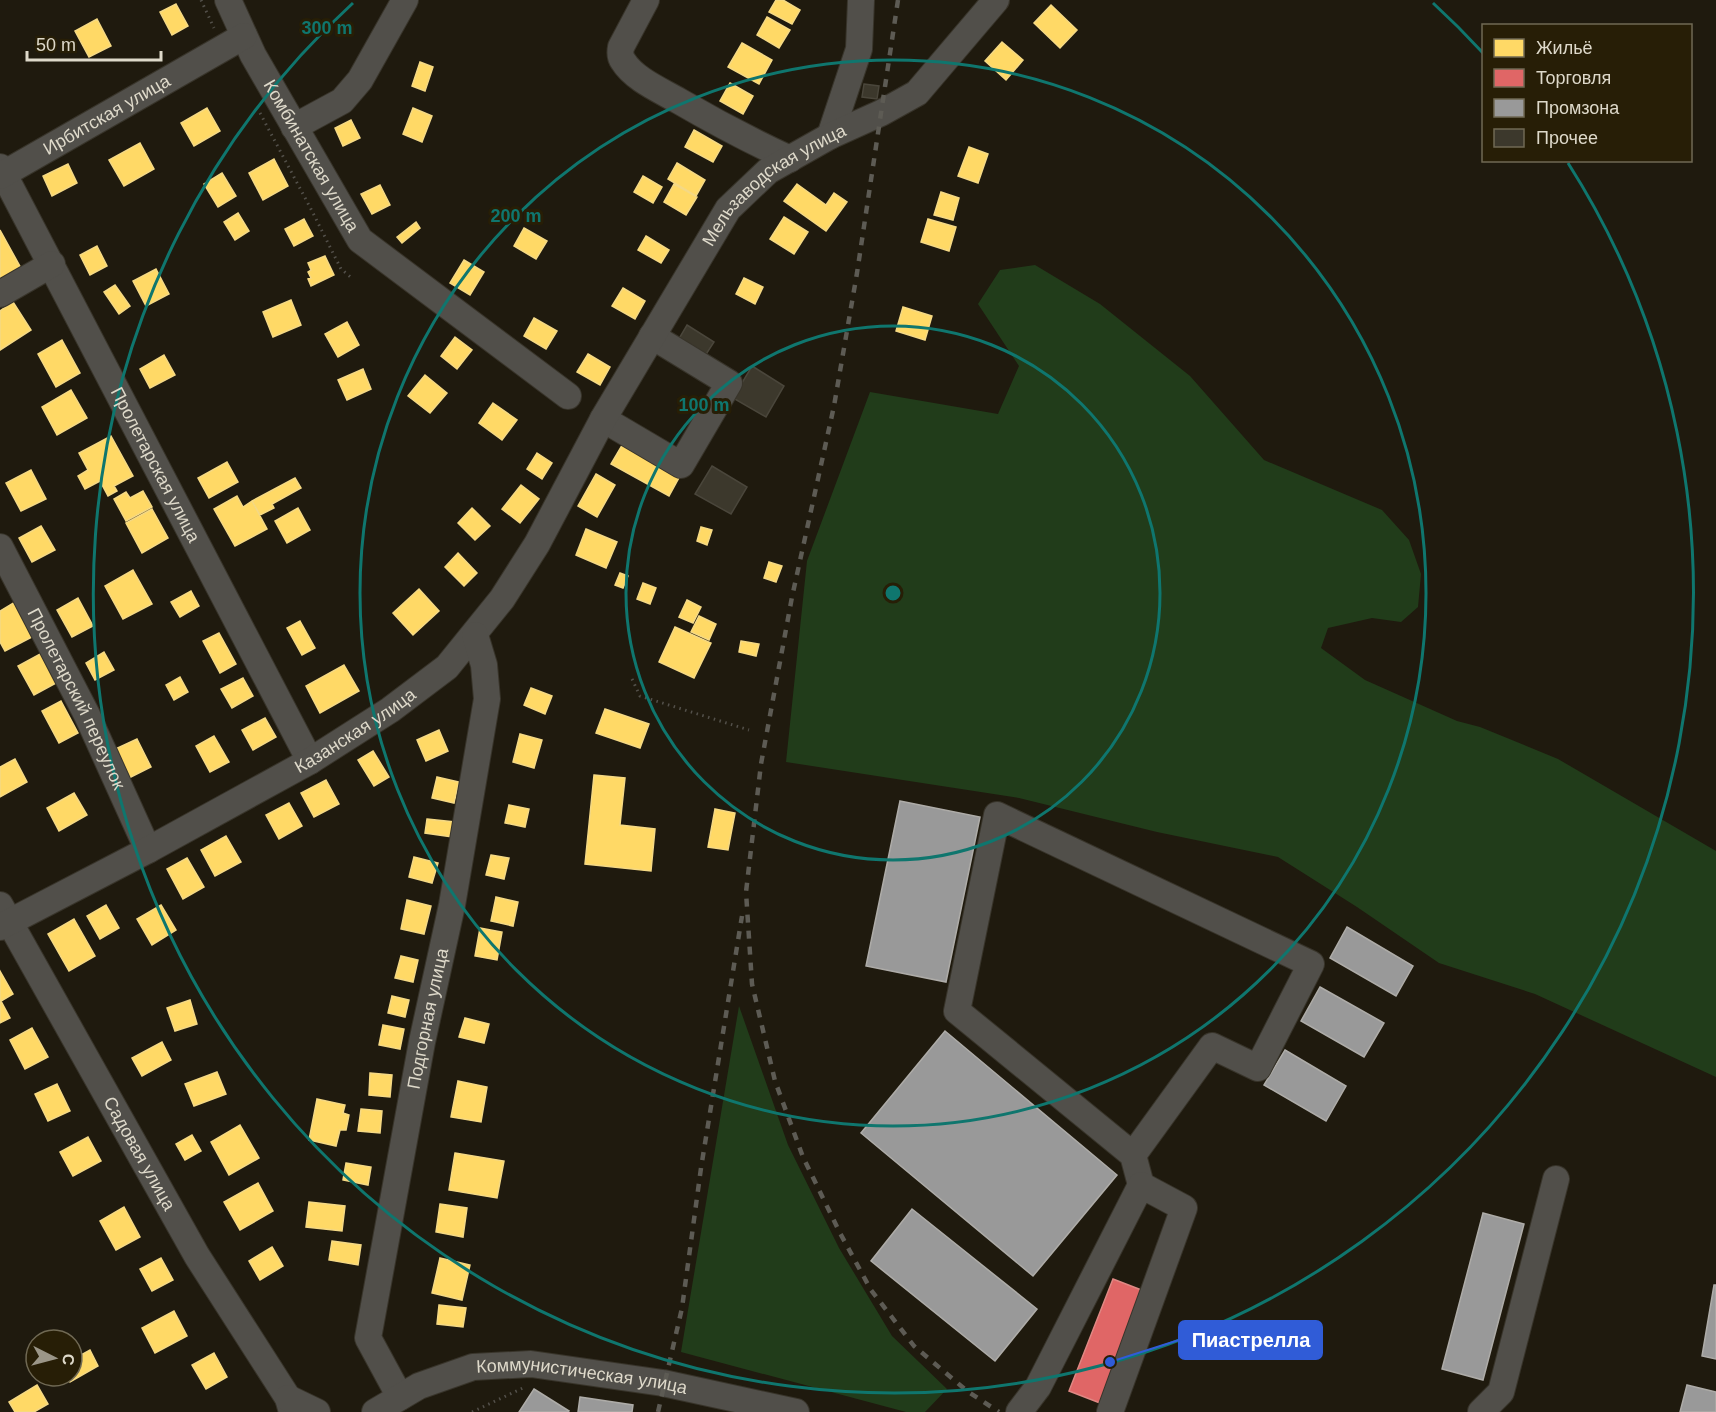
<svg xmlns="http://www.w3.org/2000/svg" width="1716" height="1412" viewBox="0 0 1716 1412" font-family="Helvetica,sans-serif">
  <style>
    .green { fill: #213c1a }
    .homes { fill: #ffd966; stroke: #f5d984; stroke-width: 1.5 }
    .shops { fill: #e06666; stroke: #df8884; stroke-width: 1.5 }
    .industry { fill: #999; stroke: #aeaca8; stroke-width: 1.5 }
    .building { fill: #3c382c; stroke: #4a463b; stroke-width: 1.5 }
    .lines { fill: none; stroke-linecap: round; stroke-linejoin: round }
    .minor-casing { stroke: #38342a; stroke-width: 28 }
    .path { stroke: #53504a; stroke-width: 3; stroke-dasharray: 1.5 4.5; stroke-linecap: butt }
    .minor { stroke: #514f4a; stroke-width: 26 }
    .rail { stroke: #5d5b54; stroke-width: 4.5; stroke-dasharray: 8 8; stroke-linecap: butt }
    .ring { fill: none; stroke: #0f766e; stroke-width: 3 }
    .labels { text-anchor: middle; stroke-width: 6; stroke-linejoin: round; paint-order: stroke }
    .street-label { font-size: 18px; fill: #ded9ca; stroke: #271e06 }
    .centre { fill: #0f766e; stroke: #271e06; stroke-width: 3 }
    .ring-label { font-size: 18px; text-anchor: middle; font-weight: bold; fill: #0f766e; stroke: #271e06; stroke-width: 6; stroke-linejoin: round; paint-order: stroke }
    .leader { fill: none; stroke: #305cd7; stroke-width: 2 }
    .callout-dot { fill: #305cd7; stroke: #271e06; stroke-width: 2 }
    .callout { fill: #305cd7; stroke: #305cd7; stroke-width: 2 }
    .callout-label { font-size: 20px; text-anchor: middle; font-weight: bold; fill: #fff }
  </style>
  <rect width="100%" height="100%" fill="#1f1a0e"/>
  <!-- green -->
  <path class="green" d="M1035,265l65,39 90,72 74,84 118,50 27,30 12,34 -3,33 -17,15 -29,-4 -44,10 -7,20 44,32 92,41 23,6 78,32 158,92v226l-181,-83 -96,-31 -82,-56 -79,-50 -121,-25 -138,-34 -233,-36 21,-201 63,-169 128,22 21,-48 -41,-62 22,-34z
    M739,1006l49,139 51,103 53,88 55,53 -22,23h-19l-225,-60z"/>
  <!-- homes -->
  <path class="homes" d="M776,0h7l17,10 -8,14 -23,-12z
    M176,4l12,22 -16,9 -12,-23z
    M1051,5l26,25 -17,18 -26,-25z
    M767,17l23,13 -11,18 -22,-13z
    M97,19l14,27 -22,11 -14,-26z
    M1002,42l21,18 -17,20 -21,-19z
    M742,43l30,17 -13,24 -31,-17z
    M420,62l13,5 -8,24 -13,-5z
    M730,83l23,13 -10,18 -23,-13z
    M207,108l13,23 -26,15 -13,-23z
    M413,108l19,8 -10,26 -19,-8z
    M351,120l9,18 -17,8 -8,-18z
    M694,130l28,16 -9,16 -28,-15z
    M140,143l14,26 -30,17 -15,-26z
    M969,147l19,7 -10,29 -20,-7z
    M274,159l14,27 -25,14 -14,-27z
    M677,163l28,17 -9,16 -28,-17z
    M68,164l9,19 -25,13 -9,-20z
    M222,173l14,23 -18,11 -14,-23z
    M643,176l19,11 -9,16 -19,-11z
    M674,184l23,13 -11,18 -22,-13z
    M797,184l29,21 8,-12 13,9 -21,29 -42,-30z
    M380,185l10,20 -18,9 -11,-20z
    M941,192l18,6 -6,22 -19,-5z
    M238,213l11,18 -14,9 -11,-18z
    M784,217l24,15 -14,22 -24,-15z
    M304,219l9,17 -19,10 -9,-17z
    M928,219l28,8 -7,24 -28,-9z
    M416,222l4,6 -18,15 -5,-6z
    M524,228l23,13 -11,18 -22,-13z
    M0,230l22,40 -22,12z
    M646,236l23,14 -8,13 -23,-13z
    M97,246l10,20 -17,9 -10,-20z
    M325,256l9,19 -23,11 -3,-7 3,-1 -3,-6 3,-2 -3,-7z
    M464,260l20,12 -14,23 -20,-12z
    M156,269l13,25 -23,12 -13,-25z
    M744,278l19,9 -8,17 -19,-10z
    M115,285l15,21 -11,8 -15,-22z
    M623,288l22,13 -10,18 -23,-13z
    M291,300l10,25 -28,12 -10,-25z
    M13,302l18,28 -31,20v-39z
    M903,307l29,9 -7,24 -29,-9z
    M534,318l23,13 -11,18 -22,-13z
    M347,322l12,23 -21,12 -13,-23z
    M455,337l17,13 -15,19 -16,-13z
    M62,340l18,33 -24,14 -18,-33z
    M588,354l22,13 -10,18 -23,-13z
    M164,355l11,20 -25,13 -10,-19z
    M363,369l8,20 -24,11 -9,-20z
    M425,375l22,18 -17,20 -22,-17z
    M71,390l16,28 -30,17 -15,-28z
    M493,403l24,17 -15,20 -23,-17z
    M111,436l22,40 -19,10 3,5 -9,5 -8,-15 -15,8 -7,-13 10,-6 -9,-17z
    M624,442l57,32 -12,22 -58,-32z
    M537,453l15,10 -10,16 -15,-10z
    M227,462l11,20 -29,16 -11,-20z
    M31,470l15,29 -25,12 -15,-28z
    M596,474l19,11 -18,32 -19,-11z
    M295,478l6,10 -29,16 2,4 -14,7 -8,-14z
    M521,485l18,14 -19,24 -18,-14z
    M143,491l9,16 -26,14 -12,-22 12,-7 4,6z
    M237,496l6,11 9,-6 15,28 -32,17 -21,-37z
    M298,508l12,22 -23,13 -12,-22z
    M472,508l18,18 -15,14 -17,-17z
    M152,509l16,29 -26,15 -16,-30z
    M41,526l14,24 -23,12 -13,-24z
    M701,527l11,3 -5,15 -10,-4z
    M586,529l31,13 -11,26 -30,-13z
    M458,553l19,20 -13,13 -19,-19z
    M769,562l13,4 -6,16 -12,-4z
    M133,570l19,34 -29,15 -18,-33z
    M620,573l8,3 -5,12 -8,-3z
    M643,583l13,5 -6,16 -13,-5z
    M419,589l20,22 -26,24 -20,-22z
    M191,591l8,15 -19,11 -9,-15z
    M78,598l15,28 -21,11 -15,-27z
    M687,600l14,7 -8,16 -14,-6z
    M15,602l19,34 -29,15 -5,-9v-31z
    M699,616l17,8 -7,16 -18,-8z
    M300,621l15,27 -13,7 -15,-27z
    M675,627l36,16 -17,35 -35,-16z
    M219,633l17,31 -16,9 -17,-32z
    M741,641l18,3 -3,12 -17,-4z
    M104,652l10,18 -19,10 -9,-17z
    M42,653l16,29 -24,13 -16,-29z
    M344,665l15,26 -39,22 -14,-27z
    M180,677l8,15 -14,8 -8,-15z
    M243,678l10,18 -21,12 -11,-19z
    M531,688l21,8 -7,18 -21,-9z
    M61,701l17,32 -19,10 -17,-32z
    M605,709l44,15 -9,24 -44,-15z
    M265,718l11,19 -23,13 -11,-20z
    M439,730l9,21 -22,10 -9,-21z
    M520,734l22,6 -8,28 -21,-6z
    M214,736l15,26 -19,10 -14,-26z
    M137,739l14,28 -24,12 -14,-29z
    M373,751l16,26 -15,9 -16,-26z
    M15,759l12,23 -27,15v-30z
    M594,775l31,3 -5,47 35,4 -4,42 -66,-7z
    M437,777l22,5 -5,21 -22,-5z
    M326,780l13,24 -25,13 -13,-24z
    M74,793l13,22 -28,16 -12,-23z
    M289,803l13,23 -23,13 -13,-24z
    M509,805l20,4 -4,18 -20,-4z
    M715,809l20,4 -7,37 -20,-3z
    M427,819l28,3 -3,15 -27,-4z
    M226,836l15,26 -26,14 -14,-26z
    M491,855l18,3 -5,21 -18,-4z
    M414,857l24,6 -6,20 -23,-6z
    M187,858l17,29 -21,12 -16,-30z
    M496,897l22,5 -5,24 -22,-5z
    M407,900l24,6 -7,28 -23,-5z
    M106,905l13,23 -19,11 -13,-23z
    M161,905l15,25 -24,15 -15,-26z
    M74,919l21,37 -26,15 -21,-37z
    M480,928l22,4 -5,28 -22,-4z
    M401,956l17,4 -5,22 -18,-4z
    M0,971l13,23 -12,7 9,17 -10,5z
    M392,996l17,4 -4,17 -17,-4z
    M190,1000l7,24 -22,7 -8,-23z
    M465,1018l24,6 -5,19 -25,-6z
    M383,1025l21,4 -4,20 -21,-4z
    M32,1028l16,29 -23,12 -15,-29z
    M162,1042l9,18 -29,16 -10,-18z
    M217,1072l9,22 -32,12 -9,-22z
    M370,1073l22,2 -2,22 -21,-2z
    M458,1081l29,6 -6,35 -30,-5z
    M57,1084l13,27 -22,10 -13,-27z
    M317,1099l28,6 -2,8 6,2 -3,15h-6l-4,16 -27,-6z
    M361,1109l21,2 -2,22 -22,-2z
    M240,1125l19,33 -30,17 -18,-33z
    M192,1135l9,16 -16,9 -9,-16z
    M88,1137l13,24 -28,15 -13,-24z
    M455,1153l49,8 -7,37 -48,-8z
    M346,1163l25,4 -3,18 -25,-5z
    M258,1183l15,28 -33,19 -16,-28z
    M309,1202l36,4 -3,25 -36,-4z
    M440,1204l27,4 -4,29 -27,-5z
    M124,1207l16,30 -24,13 -16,-29z
    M332,1241l29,4 -3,20 -29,-5z
    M272,1247l11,19 -23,14 -11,-19z
    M161,1258l12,22 -21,11 -12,-22z
    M440,1258l30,7 -8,35 -30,-7z
    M439,1305l27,3 -3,19 -26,-3z
    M174,1311l13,25 -32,17 -13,-25z
    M90,1350l8,16 -28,16 -3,-6h5v-16z
    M214,1353l13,24 -21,12 -14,-24z
    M37,1385l11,19 -14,8h-19l-6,-10z"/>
  <!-- shops -->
  <path class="shops" d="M1113,1279l31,12 -44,112 -31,-12z"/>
  <!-- industry -->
  <path class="industry" d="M900,801l80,16 -34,165 -80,-16z
    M1347,927l66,39 -17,30 -66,-38z
    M1320,987l64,36 -20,34 -63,-36z
    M945,1031l172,144 -84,101 -172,-143z
    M1285,1050l61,36 -20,35 -62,-36z
    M912,1209l125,100 -42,52 -124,-100z
    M1483,1213l41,11 -41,156 -41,-11z
    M1714,1285h2v74l-14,-3z
    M1687,1385l29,7v20h-36z
    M534,1389l35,22 -1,1h-49z
    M580,1397l53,8 -1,7h-54z"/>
  <!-- building -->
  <path class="building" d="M864,84l15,2 -2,13 -15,-2z
    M687,325l27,17 -11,17 -26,-17z
    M752,366l32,20 -18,31 -33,-19z
    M712,466l35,21 -16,27 -36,-20z"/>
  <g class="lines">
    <!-- minor casing -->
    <g class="minor-casing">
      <g id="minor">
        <path id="s1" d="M228,0l25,55 107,185 208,156"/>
        <path d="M646,0l-25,47c-1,5 -1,10 2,14 11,18 37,29 56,40 36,21 72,40 111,58"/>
        <path d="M294,127l48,-26 18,-21 45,-80"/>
        <path d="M830,136l29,-87 2,-49"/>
        <path id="s2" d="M0,167l310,594"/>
        <path id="s3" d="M0,176l244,-140"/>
        <path d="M0,294l52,-30"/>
        <path d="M603,419l78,46 48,-82 -77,-47"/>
        <path id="s4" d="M0,547l87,168 61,135"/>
        <path id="s5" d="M0,905l197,351 91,142 4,14"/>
        <path id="s6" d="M0,927l148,-77 162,-89 80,-51 57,-43 55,-68 35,-55 66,-125 125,-210 40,-38 62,-35 51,-23 36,-20 79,-93"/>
        <path d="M1133,1155l79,-109 46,22 53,-104 -314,-149 -40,196 176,144 8,30"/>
        <path id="s7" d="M400,1397l-32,-59 54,-296 30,-137 35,-206 -3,-34 -9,-30"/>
        <path d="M288,1398l29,14"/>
        <path id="s8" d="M375,1412l44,-26 54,-19 58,-3 132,19 133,29"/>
        <path d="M1019,1412l19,-25 103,-202 43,23 -74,204"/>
        <path d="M1481,1412l20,-20 55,-213"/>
      </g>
    </g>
    <!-- path -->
    <path class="path" d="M201,0l13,28
      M260,113l52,98 29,58 12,10
      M632,679l8,17 109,34
      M472,1412l53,-25"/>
    <!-- minor -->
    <use href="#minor" class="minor"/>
    <!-- rail -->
    <path class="rail" d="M898,0l-41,273 -23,133 -42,191 -31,167 -15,128 6,92 23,97 28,76 37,76 31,57 43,56 53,45 32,21
      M658,1412l24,-104 19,-140 41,-252"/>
  </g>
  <!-- distance rings -->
  <g class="ring">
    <circle cx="893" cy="593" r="267"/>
    <circle cx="893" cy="593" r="533"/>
    <path d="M1433 3A800 800 0 0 1 1483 53M1568 163A800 800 0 1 1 353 3"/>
  </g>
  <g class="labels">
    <!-- street labels -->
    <g class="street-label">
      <text dy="6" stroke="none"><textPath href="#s3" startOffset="123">Ирбитская улица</textPath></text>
      <text dy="6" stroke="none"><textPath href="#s1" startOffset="177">Комбинатская улица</textPath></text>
      <text dy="6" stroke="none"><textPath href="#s6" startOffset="1107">Мельзаводская улица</textPath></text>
      <text dy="6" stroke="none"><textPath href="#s2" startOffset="336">Пролетарская улица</textPath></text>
      <text dy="6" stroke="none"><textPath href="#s4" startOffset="170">Пролетарский переулок</textPath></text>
      <text dy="6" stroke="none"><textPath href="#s6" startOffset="406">Казанская улица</textPath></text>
      <text dy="6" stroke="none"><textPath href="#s7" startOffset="392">Подгорная улица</textPath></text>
      <text dy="6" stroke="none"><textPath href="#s5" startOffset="285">Садовая улица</textPath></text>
      <text dy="6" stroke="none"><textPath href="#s8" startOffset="218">Коммунистическая улица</textPath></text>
    </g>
  </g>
  <circle cx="893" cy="593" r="9" class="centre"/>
  <g class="ring-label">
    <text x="327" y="34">300 m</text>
    <text x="516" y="222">200 m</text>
    <text x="704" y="411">100 m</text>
  </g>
  <!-- callouts -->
  <path class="leader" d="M1110 1362L1179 1340"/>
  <circle class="callout-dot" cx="1110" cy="1362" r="6"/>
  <rect class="callout" x="1179" y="1321" width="143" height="38" rx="6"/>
  <g class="callout-label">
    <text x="1251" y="1347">Пиастрелла</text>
  </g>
  <!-- legend -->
  <rect x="1482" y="24" width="210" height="138" fill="#271e06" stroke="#706954" stroke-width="1.5"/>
  <rect x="1494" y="39" width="30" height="18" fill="#ffd966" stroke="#706954" stroke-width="1.5"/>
  <text x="1536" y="54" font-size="18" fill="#ded9ca">Жильё</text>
  <rect x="1494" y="69" width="30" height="18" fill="#e06666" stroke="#706954" stroke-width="1.5"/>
  <text x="1536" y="84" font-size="18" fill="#ded9ca">Торговля</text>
  <rect x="1494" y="99" width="30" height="18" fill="#999999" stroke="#706954" stroke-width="1.5"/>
  <text x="1536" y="114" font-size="18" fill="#ded9ca">Промзона</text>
  <rect x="1494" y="129" width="30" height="18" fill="#3c382c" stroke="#706954" stroke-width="1.5"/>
  <text x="1536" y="144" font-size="18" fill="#ded9ca">Прочее</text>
  <!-- north arrow -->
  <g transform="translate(54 1358) rotate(96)"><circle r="28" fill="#271e06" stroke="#706954" stroke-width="1.5"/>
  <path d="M0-4.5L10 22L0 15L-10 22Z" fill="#9b9688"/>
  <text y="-9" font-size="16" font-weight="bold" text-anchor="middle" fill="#ded9ca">С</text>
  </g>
  <!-- scale -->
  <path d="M27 51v9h134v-9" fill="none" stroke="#ded9ca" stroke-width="3"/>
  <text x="36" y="51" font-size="18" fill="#ded9ca" stroke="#271e06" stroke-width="4.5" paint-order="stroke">50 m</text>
</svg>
